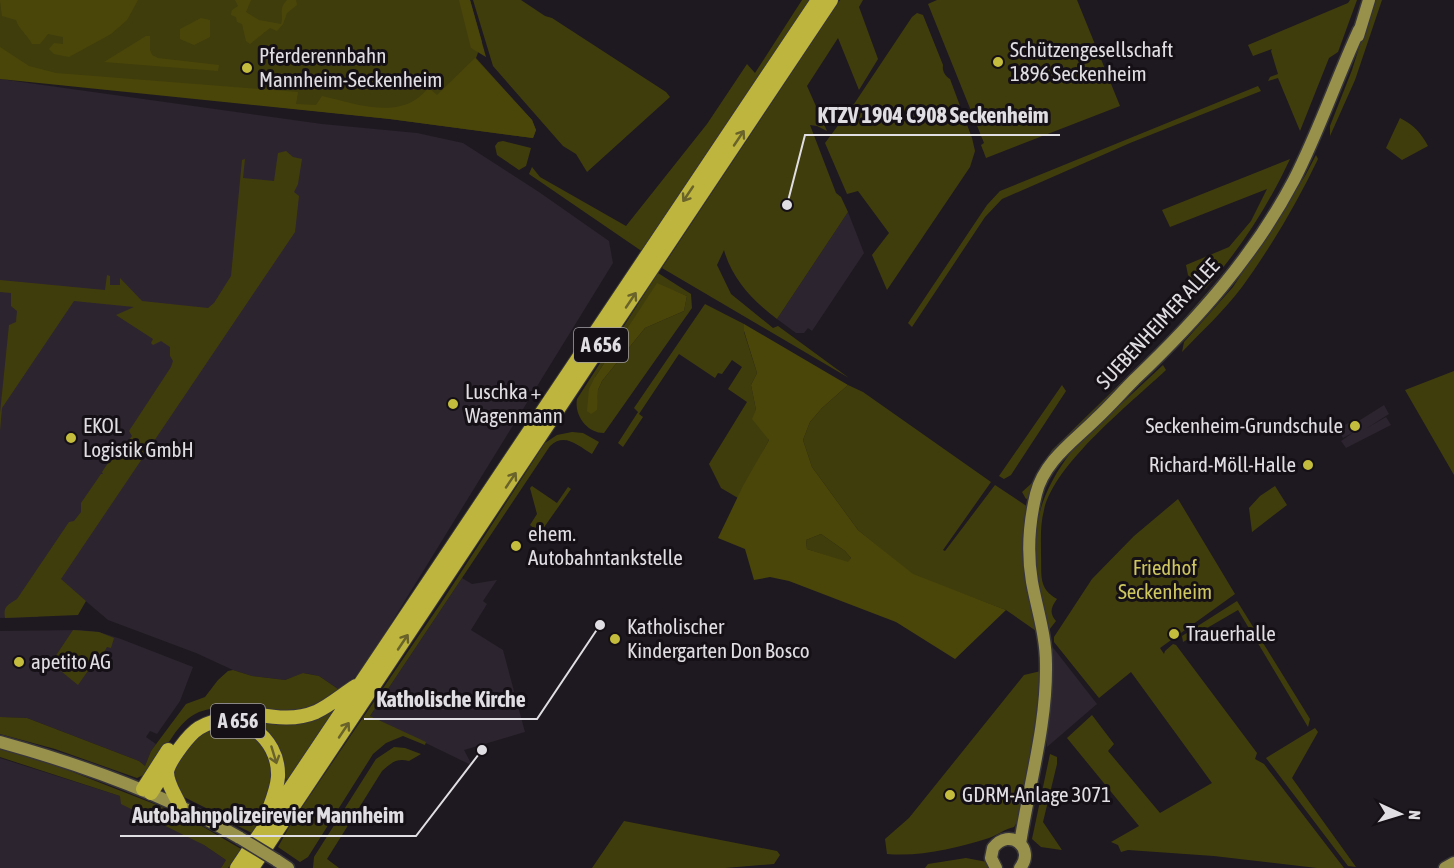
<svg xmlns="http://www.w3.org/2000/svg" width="1454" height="868" viewBox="0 0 1454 868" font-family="'Asap Condensed',sans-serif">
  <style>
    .built { fill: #2c242f }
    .green { fill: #403d0c; fill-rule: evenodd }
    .forest { fill: #4a460a; fill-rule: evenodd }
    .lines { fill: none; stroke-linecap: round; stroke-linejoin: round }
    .major-casing { stroke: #383539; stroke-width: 15 }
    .highway-casing { stroke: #383539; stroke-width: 16 }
    .major { stroke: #98914c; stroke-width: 12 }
    .highway { stroke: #bdb53d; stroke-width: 14 }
    .major-bridge-casing { stroke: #383539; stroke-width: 15; stroke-linecap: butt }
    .major-bridge { stroke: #98914c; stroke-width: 12 }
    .oneway { stroke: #69622a }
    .poi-dot { fill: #c4bc3d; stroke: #151016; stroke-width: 2 }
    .labels { text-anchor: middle; stroke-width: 6; stroke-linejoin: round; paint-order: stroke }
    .shield { fill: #151016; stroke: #a4a0a6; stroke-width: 1.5 }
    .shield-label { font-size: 20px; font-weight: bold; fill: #e1dee3 }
    .poi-label { font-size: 21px; fill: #e1dee3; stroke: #151016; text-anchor: start }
    .street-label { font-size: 21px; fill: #e1dee3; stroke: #151016 }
    .park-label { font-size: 21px; fill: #cec760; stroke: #151016 }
    .leader { fill: none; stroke: #e1dee3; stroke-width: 2 }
    .callout-dot { fill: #e1dee3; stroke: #151016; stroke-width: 2 }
    .callout-label { font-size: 22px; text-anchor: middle; font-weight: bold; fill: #e1dee3; stroke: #151016; stroke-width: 6; stroke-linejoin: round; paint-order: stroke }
  </style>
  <rect width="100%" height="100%" fill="#1e1920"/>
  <!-- built -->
  <path class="built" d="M0,79l322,45 95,9 46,10 76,49 70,49 4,22 -239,388 -17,24 -16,16 -22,-15 -15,-3 -19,7 -33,-4 -19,-6 -37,-17 -88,-33 -47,-40 -23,37 -38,1z
    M848,212l16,41 -52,78 -4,-3 -4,5h-8l-19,-14z
    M1384,405l5,9 -22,14 19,-11 5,8 -45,23 -5,-7 13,-9 -11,6 -5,-9 17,-10 2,3z
    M462,578l10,6 25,-4 -14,21 4,3 -16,26 32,20 22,82 -61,18 7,13 -2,1 -99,-48z
    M80,630l19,2 22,7 72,28 -13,34 -23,33 -7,-3 -4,6 10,7 -5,7 -6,15 -6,-5 -112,-43 -27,-1v-86z
    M1051,645l46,59 -50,43 -1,-21z
    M0,758l120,38 84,49 22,15 -5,8h-221z"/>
  <!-- green -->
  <path class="green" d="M0,0h470l12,42 -6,16 56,62 4,10 -3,8 -143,-19 -357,-38 -33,-23z
    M473,0h48l24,16 7,2 114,74 4,5 -83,75 -11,-18 -13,-8 -70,-80z
    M802,0h8l-147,220 -20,32 -114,-78 3,-7 8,10 86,49 81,-102 40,-60 8,9z
    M840,0h23l-4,7 19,52 -19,31 -21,-52 -31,48 20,45 -10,-5 -7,-1 26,68 5,4 7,15 -71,107c-24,-18 -45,-40 -53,-69l-7,15 14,29 42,34 5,-2 71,52 -187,-110z
    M937,0h140l43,106 -134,52 -5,-13 3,-2 -56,-139z
    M1350,0h7l-19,52 -9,6 -29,73 -22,-53 -10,3 2,-4 8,-3 -7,-23 1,-2 -19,7 -5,-11 100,-42z
    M1363,0h4l-54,138 -65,113 -133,147 -86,100 -3,1 -4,-7 10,-9 20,-33 118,-115 68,-78 26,-36 38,-71 50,-118z
    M1374,0h8l-27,80 -25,56v-10l22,-56z
    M917,13l6,2 20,50c-1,6 2,11 7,14l22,59 3,13 -5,16 -83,123 -15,-35 17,-22 -31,-42 -11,3 -22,-51 29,-39 58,-87z
    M1258,86l3,5 -131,52 -128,56 -17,18 -73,110 -4,-4 79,-118 13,-14z
    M1400,118c14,7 21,15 28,28l-26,14 -16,-12z
    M503,141l28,7 -5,18 -7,4 -22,-15 -2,-9 3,-4z
    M286,151l7,6 9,2 -4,25 -4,8 5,4 -4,36 -234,347 25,22 -8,14 -73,3c-2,-12 3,-13 12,-19l52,-77 5,-1 7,-9v-9l20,-29h2l-1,-2 18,-27h5l7,-9 -3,-5 42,-64 2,-6 -3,-5v-9l-9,-6 -8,4 -2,-2 2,-4 -37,-24 18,-8 -60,-6 -72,107 -2,23v-18l9,-88 7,-3 1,-11 -6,-5v-13l-11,-1v-12l105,10 2,-15 3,1v9h10v-7l22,23 66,7 6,-5 17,-27 11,-116 3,-1 -2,19 31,3 4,-28z
    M1316,155l2,4c-21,44 -47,88 -76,128 -18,24 -40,44 -60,65l2,-10 49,-55 72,-111z
    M1290,159c-23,49 -49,89 -85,130l-4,1 -13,-15 -2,-10 43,-18 22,-26 16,-32 -97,38 -8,-17z
    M658,273l33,21 1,14 -88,125c-17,0 -30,-18 -27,-34zM657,284l30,12 -3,15 -39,17 -43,53 -4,9 -2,20 -1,-33z
    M705,304l39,20v8l13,41 -6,12 5,25 13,30 -31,58 -17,-10 -12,-24 38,-62 -19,-13 14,-22 -10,-7 -10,14 -4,-1 -3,5 -36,-24 -40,60 4,3 -20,30 -5,-4 20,-31 -4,-4z
    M1163,365l3,5c-35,33 -112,94 -122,140 -4,15 -3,30 -3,45 1,21 -3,33 16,44 -6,8 -8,14 -1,22l-7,9c-17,-76 -26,-116 25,-182z
    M1454,371v104l-49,-85z
    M848,385l15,7 128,90 -48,68 2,1 50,-66 33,22 -4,48 15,78 -33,-23 -93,-35 -55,-45 -46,-63 -9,-27 7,-18 12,-14z
    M1062,385l4,6 -55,84 -7,4 -5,-3z
    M572,432l11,1 16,9 -7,12c-14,-8 -27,-22 -42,-8l-180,270 56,26 -1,3 -22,-9 -17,7 -13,11 -65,103 -8,5 -22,-15 14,-25 149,-219 104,-160 12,-8z
    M532,486l25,17 11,-16 3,2 -31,44 -10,-8 7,-11 -7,-26z
    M1275,486l12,19 -35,27 -3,-24 11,-12z
    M1178,499l57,95 -75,54 4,6 1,-3 8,-7 3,1 81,108 -2,6 9,5 80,104h-27l-103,-12 -86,-6 -7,2 -3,-7 -7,-3 28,-16 -72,-88 25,-23 22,29 -6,7 52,62 52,-30 -81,-111 -32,26 -45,-56v-5l38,-58 42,-43z
    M821,534l24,17 6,7 -3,5 -41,-14 -1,-9z
    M1237,601l73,118 -2,8 -70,-117 -55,32 -1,-6z
    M73,630l26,2 15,6 -3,10 -4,-1 -12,20 -3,-2 -14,20 -27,-22z
    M233,670l19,6 33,4 18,-7 16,3 22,15c-12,9 -25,17 -41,20 -7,2 -16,0 -23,0 -24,-2 -54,-8 -78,1 -30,13 -37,57 -62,66l-82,-29 -55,-15v-17l27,1 112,43 6,5 6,-15 35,-47 19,-7 13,-17 10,-9z
    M1041,671l-5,70 -15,74 -7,12c-10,2 -16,8 -25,11 -32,10 -68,19 -102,16l-2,-15 24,-21 115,-143z
    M336,705h1l-50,76c-5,-15 -9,-31 -18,-43 -19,-25 -57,-27 -80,-7 -14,13 -24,35 -34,51l-4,3 2,-8c12,-17 23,-39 40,-51 29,-21 63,-4 95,-4 17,-1 34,-8 48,-17z
    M225,723l37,16 13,36 -11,38 -12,20 -16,-8 -1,1 -27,-17 -28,-14 -8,-11 2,-20 18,-26z
    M1315,728l3,4 -26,46 64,89 -8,-1 -82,-108z
    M394,747l11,1 16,6 -12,7c-13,-3 -18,2 -27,10l-55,88 12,9h-26l1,-11 62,-98z
    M0,748l32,8 135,53 33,16 41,24 -13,19h-7l5,-8 -22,-15 -83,-41 -1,-8 -120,-39z
    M1050,754l7,3v7l-14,58 19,28 -21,-3 -9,-8z
    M624,821l153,30 3,4 -6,9 -49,4h-133z
    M966,858l21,4 5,6h-67l3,-4z"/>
  <!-- forest -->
  <path class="forest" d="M0,0h138l-11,20 -16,14 -42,23 -15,-3 -5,-5 5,-6 9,1v-7l-15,-3 -8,10h-8c-5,-10 -13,-14 -16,-24l-14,-4z
    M235,0h16l-5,12 13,8 22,4c3,-9 -3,-15 6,-24h9l1,5 -10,8 -4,11 -6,7 -7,-3 -20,16 -4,-3 -4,-17 -5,-2 -1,-5 -5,-2 1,-5 6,-4z
    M459,0h11l16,57 -15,-9z
    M201,18l9,2v17l-16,8 -14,-6v-10z
    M146,36h4v14l2,5 6,3 61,7 -1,6 -114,-9z
    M0,47l29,19 27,7 242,19 -2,12 20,1 6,-9c28,6 66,21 93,4 5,-3 9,-8 14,-12l8,7 38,-37 57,62 4,10 -3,8 -143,-19 -390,-40z
    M657,283l30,13 -3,15 -39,17 -43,53 -4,9 -1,20 -6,4 -4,-3 2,-22 6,-12z
    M744,324l104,61 -26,23 -12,14 -7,18 9,27 46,63 55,44 93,36 -51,49 -59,-37 -107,-41 -19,-4 -16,3 -9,-31 -27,-11 25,-52 26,-46 -17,-21 4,-9 -5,-25 6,-12 -13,-42zM821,534l24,17 6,7 -3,4 -41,-13 -1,-9z"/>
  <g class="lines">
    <!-- major casing -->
    <g class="major-casing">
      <path id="major" d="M1358,36l11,-36
        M0,742c83,23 165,52 240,96
        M1020,844c9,-60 27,-119 26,-180 0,-28 -9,-55 -14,-82 -5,-29 -3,-59 4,-88 8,-33 38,-53 60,-75 14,-13 26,-27 39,-40 62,-59 119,-123 159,-199 25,-49 42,-100 65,-150
        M276,860l12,8
        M996,868l-5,-10 2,-10c17,-22 43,1 27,20
        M1445,868l9,-5"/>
    </g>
    <!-- highway casing -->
    <g class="highway-casing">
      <path id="highway" d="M223,711c32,0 62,14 93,1 15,-7 27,-18 40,-26
        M143,789l25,-39
        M151,793l16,-25
        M180,806c-5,-12 -13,-22 -13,-34 1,-8 9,-18 13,-24 6,-8 11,-15 19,-20 37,-23 81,8 79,49 -1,12 -6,24 -10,35
        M237,868l581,-868
        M252,868l579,-868"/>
    </g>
    <!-- major -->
    <use href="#major" class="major"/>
    <!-- highway -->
    <use href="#highway" class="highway"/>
    <!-- major-bridge casing -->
    <g class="major-bridge-casing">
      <path id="major-bridge" d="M240,838l36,22"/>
    </g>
    <!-- major-bridge -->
    <use href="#major-bridge" class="major-bridge"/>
  </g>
  <!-- one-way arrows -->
  <defs><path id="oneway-shaft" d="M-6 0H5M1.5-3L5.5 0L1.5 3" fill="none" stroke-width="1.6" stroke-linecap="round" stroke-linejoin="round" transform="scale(1.5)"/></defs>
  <g class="oneway">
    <use href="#oneway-shaft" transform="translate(739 138) rotate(-56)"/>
    <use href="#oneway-shaft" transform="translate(688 194) rotate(124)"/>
    <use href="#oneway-shaft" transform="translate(631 300) rotate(-56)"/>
    <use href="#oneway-shaft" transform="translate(511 480) rotate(-56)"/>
    <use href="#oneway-shaft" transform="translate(403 642) rotate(-56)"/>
    <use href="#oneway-shaft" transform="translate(344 730) rotate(-56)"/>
    <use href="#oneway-shaft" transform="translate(274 755) rotate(73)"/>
  </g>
  <!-- markers -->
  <g class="poi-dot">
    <circle cx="998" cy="62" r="6"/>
    <circle cx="247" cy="68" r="6"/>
    <circle cx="453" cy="404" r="6"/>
    <circle cx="1355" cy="426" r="6"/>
    <circle cx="71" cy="438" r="6"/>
    <circle cx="1308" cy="465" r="6"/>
    <circle cx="516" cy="546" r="6"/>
    <circle cx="1174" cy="634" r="6"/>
    <circle cx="615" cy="639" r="6"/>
    <circle cx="19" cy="662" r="6"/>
    <circle cx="950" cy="795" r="6"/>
  </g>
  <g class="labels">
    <!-- shield labels -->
    <g class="shield">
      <rect x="574" y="328" width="54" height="34" rx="4.5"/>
      <rect x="211" y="704" width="54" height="34" rx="4.5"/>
    </g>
    <g class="shield-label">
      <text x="601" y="352">A 656</text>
      <text x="238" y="728">A 656</text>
    </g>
    <!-- poi labels -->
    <g class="poi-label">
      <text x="1010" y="57">Schützengesellschaft<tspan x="1010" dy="24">1896 Seckenheim</tspan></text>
      <text x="259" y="63">Pferderennbahn<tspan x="259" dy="24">Mannheim-Seckenheim</tspan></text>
      <text x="465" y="399">Luschka +<tspan x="465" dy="24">Wagenmann</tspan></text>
      <text x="83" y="433">EKOL<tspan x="83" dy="24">Logistik GmbH</tspan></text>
      <text x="1343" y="433" text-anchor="end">Seckenheim-Grundschule</text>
      <text x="1296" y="472" text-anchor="end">Richard-Möll-Halle</text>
      <text x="528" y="541">ehem.<tspan x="528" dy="24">Autobahntankstelle</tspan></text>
      <text x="627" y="634">Katholischer<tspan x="627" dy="24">Kindergarten Don Bosco</tspan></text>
      <text x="1186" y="641">Trauerhalle</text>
      <text x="31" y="669">apetito AG</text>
      <text x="962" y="802">GDRM-Anlage 3071</text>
    </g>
    <!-- street labels -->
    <g class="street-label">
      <text transform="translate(1158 324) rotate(-47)" y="7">SUEBENHEIMER ALLEE</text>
    </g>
    <!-- park labels -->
    <g class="park-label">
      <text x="1165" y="575">Friedhof<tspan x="1165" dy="24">Seckenheim</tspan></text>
    </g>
  </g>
  <!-- callouts -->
  <path class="leader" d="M787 205L805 135H1060M600 625L537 719H364M482 750L416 836H120"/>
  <g class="callout-dot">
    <circle cx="787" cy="205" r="6"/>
    <circle cx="600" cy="625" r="6"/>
    <circle cx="482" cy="750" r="6"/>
  </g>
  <g class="callout-label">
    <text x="933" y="123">KTZV 1904 C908 Seckenheim</text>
    <text x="451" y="707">Katholische Kirche</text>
    <text x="268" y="823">Autobahnpolizeirevier Mannheim</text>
  </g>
  <!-- north arrow -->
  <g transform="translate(1400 814) rotate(94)" stroke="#151016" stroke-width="4.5" paint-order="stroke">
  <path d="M0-4.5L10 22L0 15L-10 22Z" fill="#e1dee3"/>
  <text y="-9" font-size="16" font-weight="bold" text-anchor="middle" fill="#e1dee3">N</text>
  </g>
</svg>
